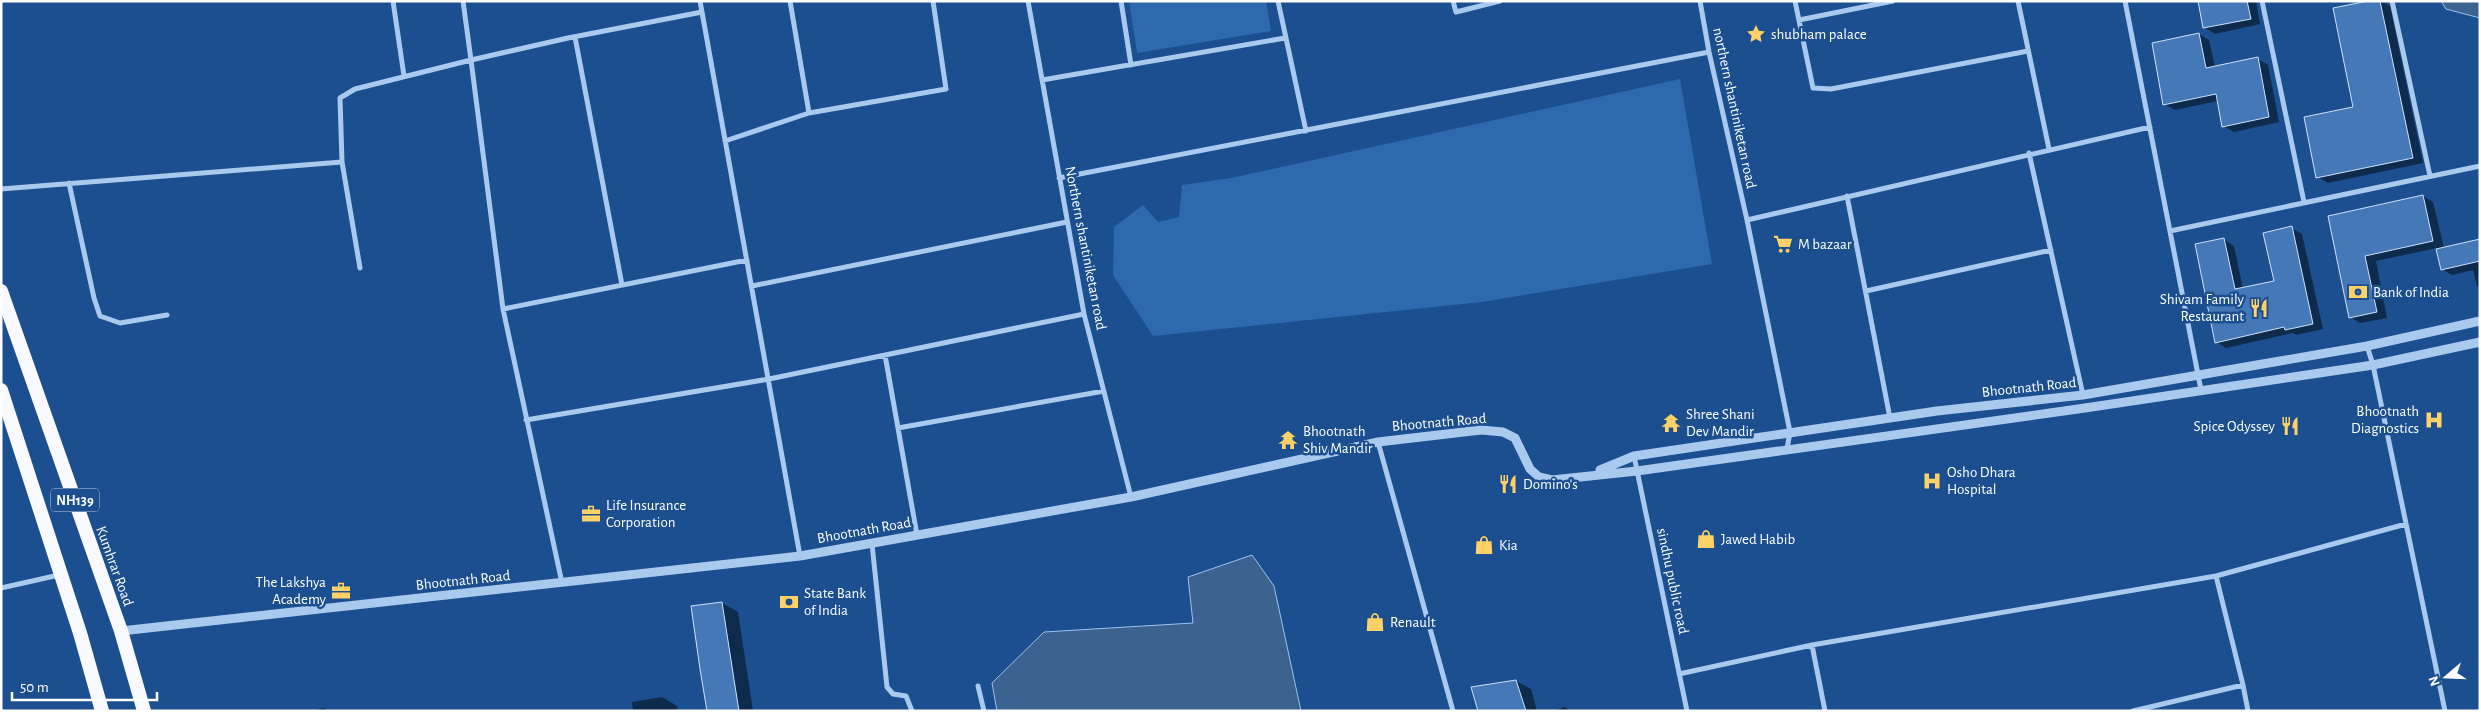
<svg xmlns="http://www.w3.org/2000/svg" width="2481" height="712" viewBox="0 0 2481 712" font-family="'Alegreya Sans',sans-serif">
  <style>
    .green { fill: #2e69ad }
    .water { fill: #3c6290; stroke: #9cc4f0 }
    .shadow { fill: #0007 }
    .building { fill: #4478b7; stroke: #cfe3fa }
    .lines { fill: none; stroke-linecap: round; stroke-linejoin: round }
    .minor { stroke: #a9c9ee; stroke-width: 5 }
    .tertiary { stroke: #a9c9ee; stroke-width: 9 }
    .trunk { stroke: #f8faff; stroke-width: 14 }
    .labels { text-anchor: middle; stroke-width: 5; stroke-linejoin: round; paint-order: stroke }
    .shield { fill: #1b4f8f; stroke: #bbcadd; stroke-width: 1 }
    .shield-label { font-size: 14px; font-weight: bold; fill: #fff }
    .poi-label { font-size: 15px; fill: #fff; stroke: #1b4f8f; text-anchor: start }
    .street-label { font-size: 15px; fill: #fff; stroke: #1b4f8f }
  </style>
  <rect width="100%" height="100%" fill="#1b4f8f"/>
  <!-- green -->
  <path class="green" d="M1129,1h137l5,30 -134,22z
    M1680,79l32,185 -230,38 -329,34 -40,-61 1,-48 29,-22 15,17 21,-5 3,-32 49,-7z"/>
  <!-- water -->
  <path class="water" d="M2441,1h39v17l-34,-9z
    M1252,555l22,31 27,125h-304l-5,-28 52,-51 149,-9 -5,-46z"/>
  <!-- shadow -->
  <path class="shadow" d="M2204,1h52l4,23 -45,10 -10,-6z
    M2374,1h7l9,5 33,157 -95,20 -10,-6 36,-69z
    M2199,34l10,6 6,27 43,-8 10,6 11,57 -45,10 -11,-6 -5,-25 -43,9 -11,-6z
    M2423,196l10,6 11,46 36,-9v49l-3,-2 -4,-16 -21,5 -10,-6 -5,-21 -61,13 11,57 -27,5 -10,-6 -21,-100z
    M2291,228l11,6 21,95 -27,6 -3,-2 -67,15 -10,-6 7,-103 11,7 9,43 32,-7z
    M722,603l16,9 15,99h-45z
    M1516,681l15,8 6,22h-58z
    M662,697l15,9 1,5h-45l-1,-9z
    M1565,707l6,4h-18z
    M324,708l4,3h-17z"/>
  <!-- building -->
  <path class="building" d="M2198,1h49l4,18 -48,9z
    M2368,1h12l33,157 -97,20 -12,-61 49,-10 -20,-99z
    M2199,33l7,35 52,-11 11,60 -47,10 -6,-33 -53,11 -11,-62z
    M2423,195l10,46 -68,15 12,56 -28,6 -21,-102z
    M2292,226l21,98 -28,6 -1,-3 -69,16 -20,-99 29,-6 11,51 39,-8 -11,-48z
    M2480,239v22l-39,9 -5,-21z
    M722,602l13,84 4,25h-32l-7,-42 -9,-63z
    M1516,680l10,31h-48l-7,-24z"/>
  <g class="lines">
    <!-- minor -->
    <path class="minor" d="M393,1l11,75
      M700,1l100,555
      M1028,1l56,313 47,183
      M1121,1l10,64
      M1278,1l28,130
      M1453,1l3,11 44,-11
      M1700,1l9,51 38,168 43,212 -3,17
      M1795,1l18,87 18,1 197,-38
      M2018,1l31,148
      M2125,1l76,389
      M2262,1l42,201
      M2392,1l38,175
      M1799,20l94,-19
      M575,37l47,248
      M1042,80l243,-42
      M809,113l137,-24 -13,-88
      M725,141l84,-28 -19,-112
      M2029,153l54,242
      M1059,178l650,-126
      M69,183l25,115 6,18 20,7 47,-8
      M1,189l341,-27
      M1847,196l43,222
      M1747,220l403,-93
      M2170,231l310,-65
      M360,268l-18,-106 -2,-64 15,-9 116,-29 -8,-59
      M752,286l315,-64
      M1866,291l185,-41
      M503,309l-32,-249 97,-22 134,-26
      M2367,346l6,19 72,346
      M885,355l32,180
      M526,420l243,-41 315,-65
      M898,428l206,-37
      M1378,442l75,269
      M1634,456l53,255
      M872,544l15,143 6,7 13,2 6,15
      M2216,576l27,109
      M562,583l-59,-274 244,-49
      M1,588l58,-13
      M1812,645l13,66
      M1679,674l133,-29 404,-69 190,-52
      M978,686l6,25
      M2133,711l110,-26 5,26"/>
    <!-- tertiary -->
    <path class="tertiary" d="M1600,470l34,-14 303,-45 146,-16 284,-49 113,-25
      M121,631l679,-75 331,-59 247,-55 103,-12 22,2 12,6 15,31 9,8 13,3 85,-9 448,-63 288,-43 107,-23"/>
    <!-- trunk -->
    <path class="trunk" d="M1,291l120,340 23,80
      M1,390l79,243 22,78"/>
  </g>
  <!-- icons -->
  <defs>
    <g id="sight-bare" transform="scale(1.5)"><path d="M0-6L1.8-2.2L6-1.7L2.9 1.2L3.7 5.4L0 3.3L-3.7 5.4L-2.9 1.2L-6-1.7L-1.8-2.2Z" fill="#ffd166" stroke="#1b4f8f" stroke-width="2.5" paint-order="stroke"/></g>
    <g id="supermarket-bare" transform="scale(1.5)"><path d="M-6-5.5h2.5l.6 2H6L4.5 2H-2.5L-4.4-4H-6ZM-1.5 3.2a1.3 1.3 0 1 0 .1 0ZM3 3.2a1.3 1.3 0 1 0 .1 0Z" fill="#ffd166" stroke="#1b4f8f" stroke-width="2.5" paint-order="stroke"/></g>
    <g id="bank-bare" transform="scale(1.5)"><path d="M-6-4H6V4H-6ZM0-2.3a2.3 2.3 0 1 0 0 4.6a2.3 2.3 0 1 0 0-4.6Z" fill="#ffd166" stroke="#1b4f8f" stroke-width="2.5" paint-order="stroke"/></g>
    <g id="restaurant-bare" transform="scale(1.5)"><path d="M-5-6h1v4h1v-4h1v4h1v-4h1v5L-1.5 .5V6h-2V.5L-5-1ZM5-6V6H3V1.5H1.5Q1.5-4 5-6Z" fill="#ffd166" stroke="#1b4f8f" stroke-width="2.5" paint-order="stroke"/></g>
    <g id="hospital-bare" transform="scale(1.5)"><path d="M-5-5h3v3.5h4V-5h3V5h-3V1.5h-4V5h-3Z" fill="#ffd166" stroke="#1b4f8f" stroke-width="2.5" paint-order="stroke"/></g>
    <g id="temple-bare" transform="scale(1.5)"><path d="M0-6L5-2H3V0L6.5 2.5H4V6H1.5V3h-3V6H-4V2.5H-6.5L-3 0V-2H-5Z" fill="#ffd166" stroke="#1b4f8f" stroke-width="2.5" paint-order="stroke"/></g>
    <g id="office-bare" transform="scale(1.5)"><path d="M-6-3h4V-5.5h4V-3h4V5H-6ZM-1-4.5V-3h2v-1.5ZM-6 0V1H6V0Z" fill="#ffd166" stroke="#1b4f8f" stroke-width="2.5" paint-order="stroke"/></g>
    <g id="shop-bare" transform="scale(1.5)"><path d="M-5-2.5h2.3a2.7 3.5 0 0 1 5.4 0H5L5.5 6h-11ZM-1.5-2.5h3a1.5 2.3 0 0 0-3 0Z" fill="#ffd166" stroke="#1b4f8f" stroke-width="2.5" paint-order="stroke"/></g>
  </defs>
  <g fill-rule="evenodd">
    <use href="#sight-bare" x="1756" y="34"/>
    <use href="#supermarket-bare" x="1783" y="244"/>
    <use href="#bank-bare" x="2358" y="292"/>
    <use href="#restaurant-bare" x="2259" y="308"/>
    <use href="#hospital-bare" x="2434" y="420"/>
    <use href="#temple-bare" x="1671" y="423"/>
    <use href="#restaurant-bare" x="2290" y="426"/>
    <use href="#temple-bare" x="1288" y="440"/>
    <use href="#hospital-bare" x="1932" y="481"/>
    <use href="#restaurant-bare" x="1508" y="484"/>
    <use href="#office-bare" x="591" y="514"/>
    <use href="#shop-bare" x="1706" y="539"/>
    <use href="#shop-bare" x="1484" y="545"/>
    <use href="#office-bare" x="341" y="591"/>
    <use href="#bank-bare" x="789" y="602"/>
    <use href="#shop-bare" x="1375" y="622"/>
  </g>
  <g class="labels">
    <!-- shield labels -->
    <rect class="shield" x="51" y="488.5" width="48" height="23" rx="4"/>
    <g class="shield-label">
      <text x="75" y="505">NH139</text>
    </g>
    <!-- poi labels -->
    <g class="poi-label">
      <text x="1771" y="39">shubham palace</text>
      <text x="1798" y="249">M bazaar</text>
      <text x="2373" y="297">Bank of India</text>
      <text x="2244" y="304" text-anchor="end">Shivam Family<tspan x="2244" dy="17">Restaurant</tspan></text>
      <text x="2419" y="416" text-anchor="end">Bhootnath<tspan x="2419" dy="17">Diagnostics</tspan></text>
      <text x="1686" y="419">Shree Shani<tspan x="1686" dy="17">Dev Mandir</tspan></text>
      <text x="2275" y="431" text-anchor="end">Spice Odyssey</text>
      <text x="1303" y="436">Bhootnath<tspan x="1303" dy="17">Shiv Mandir</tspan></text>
      <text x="1947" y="477">Osho Dhara<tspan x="1947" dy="17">Hospital</tspan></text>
      <text x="1523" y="489">Domino's</text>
      <text x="606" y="510">Life Insurance<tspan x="606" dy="17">Corporation</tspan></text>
      <text x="1721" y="544">Jawed Habib</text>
      <text x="1499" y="550">Kia</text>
      <text x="326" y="587" text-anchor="end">The Lakshya<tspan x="326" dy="17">Academy</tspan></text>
      <text x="804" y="598">State Bank<tspan x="804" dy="17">of India</tspan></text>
      <text x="1390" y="627">Renault</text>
    </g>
    <!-- street labels -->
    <g class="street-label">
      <text transform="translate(1735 108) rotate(78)" y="5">northern shantiniketan road</text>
      <text transform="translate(1086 248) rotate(79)" y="5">Northern shantiniketan road</text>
      <text transform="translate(2029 387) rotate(-6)" y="5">Bhootnath Road</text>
      <text transform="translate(1439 422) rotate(-5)" y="5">Bhootnath Road</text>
      <text transform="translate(864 530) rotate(-10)" y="5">Bhootnath Road</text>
      <text transform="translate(115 566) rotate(70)" y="5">Kumhrar Road</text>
      <text transform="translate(463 580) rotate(-6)" y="5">Bhootnath Road</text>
      <text transform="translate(1673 581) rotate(78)" y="5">sindhu public road</text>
    </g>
  </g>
  <!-- border -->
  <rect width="2481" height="712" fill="none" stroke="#ffffff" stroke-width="5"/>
  <!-- north arrow -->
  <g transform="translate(2446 677) rotate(251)" stroke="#1b4f8f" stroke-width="4" paint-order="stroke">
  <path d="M0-4L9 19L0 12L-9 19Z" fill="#ffffff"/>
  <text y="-8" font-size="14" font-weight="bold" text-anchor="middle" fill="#ffffff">N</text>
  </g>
  <!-- scale -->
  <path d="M12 692v8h145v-8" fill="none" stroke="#ffffff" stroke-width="2.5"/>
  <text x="20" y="692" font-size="15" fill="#ffffff" stroke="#1b4f8f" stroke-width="4" paint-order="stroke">50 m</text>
</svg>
